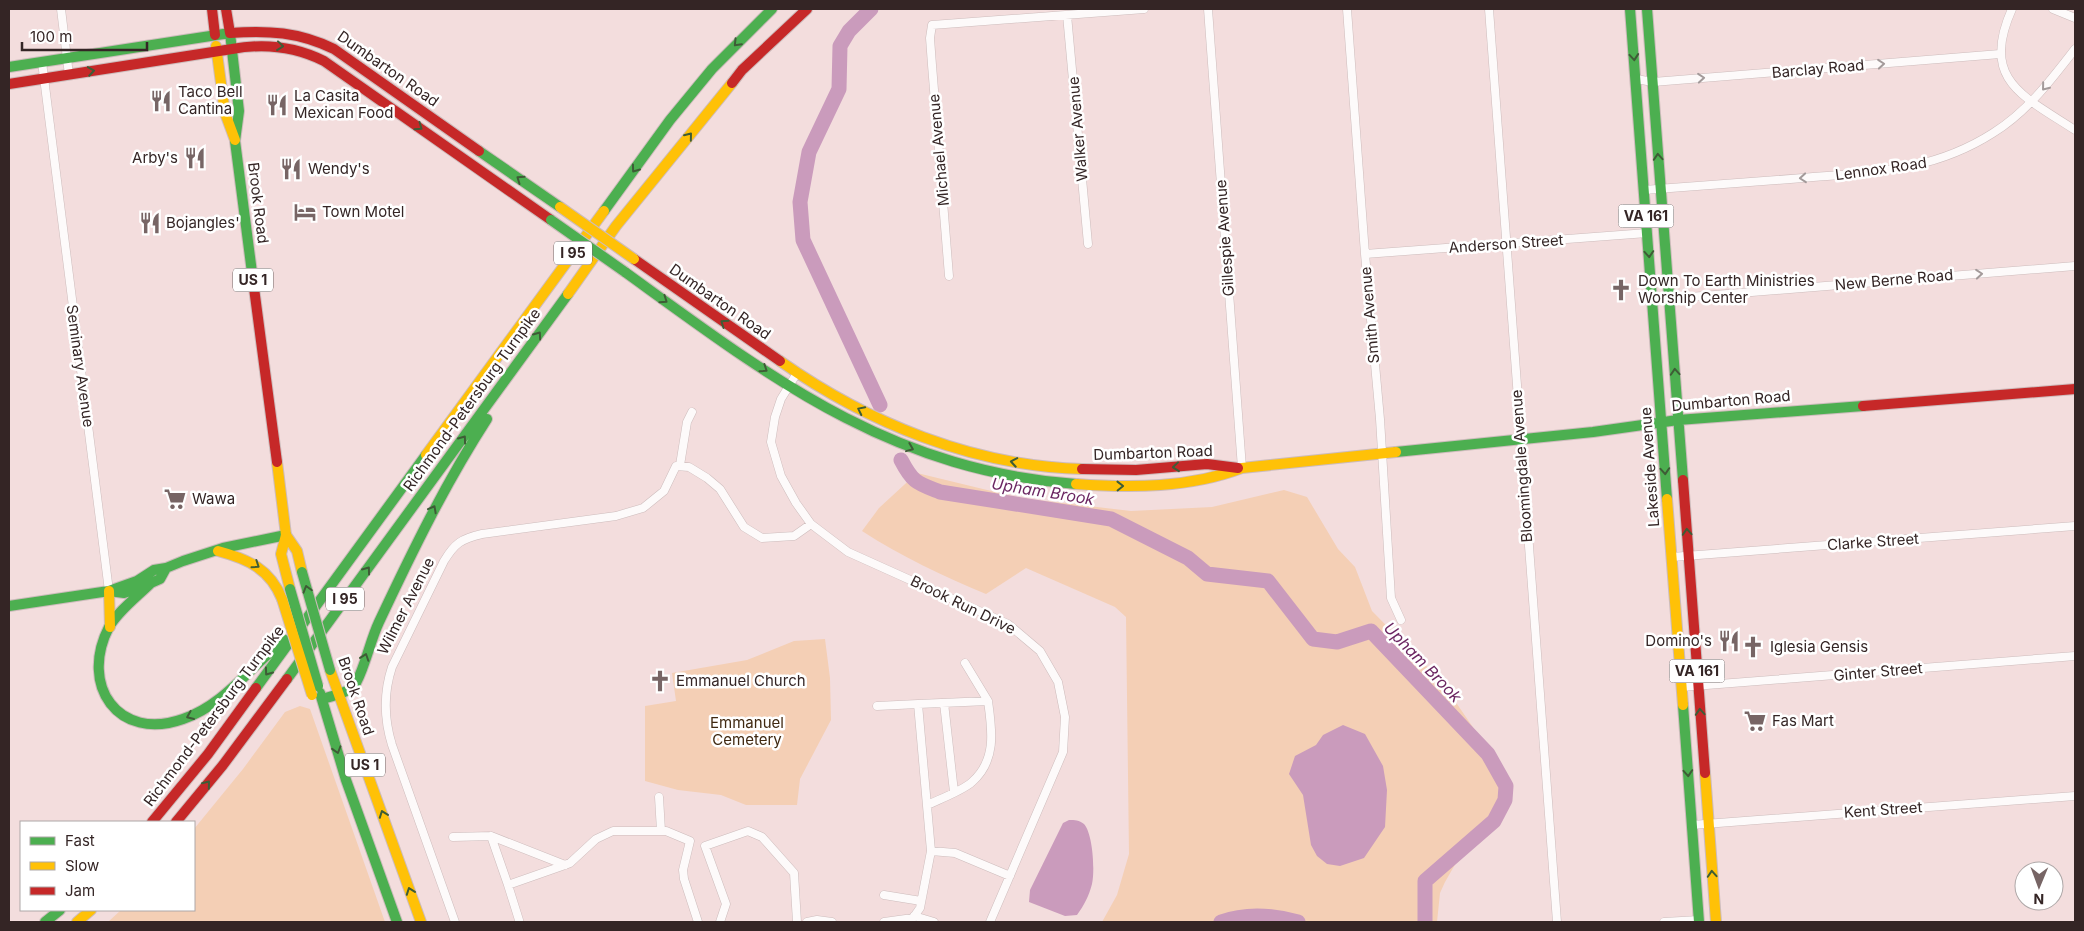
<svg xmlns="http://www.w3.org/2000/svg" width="2084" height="931" viewBox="0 0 2084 931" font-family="Inter,sans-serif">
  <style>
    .green { fill: #f4cfb5 }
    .water { fill: #ca9bbc }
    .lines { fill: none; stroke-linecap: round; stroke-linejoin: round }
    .river { stroke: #ca9bbc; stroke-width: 15 }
    .street-casing { stroke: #cdbcbc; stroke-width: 9 }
    .fast-casing { stroke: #cdbcbc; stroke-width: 12 }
    .slow-casing { stroke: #cdbcbc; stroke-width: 12 }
    .jam-casing { stroke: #cdbcbc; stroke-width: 12 }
    .street { stroke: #fdfafa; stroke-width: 8 }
    .fast { stroke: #4caf50; stroke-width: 10 }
    .slow { stroke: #ffc107; stroke-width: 10 }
    .jam { stroke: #c62828; stroke-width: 10 }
    .fast-bridge-casing { stroke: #cdbcbc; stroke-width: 12; stroke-linecap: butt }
    .slow-bridge-casing { stroke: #cdbcbc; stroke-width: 12; stroke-linecap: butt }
    .fast-bridge { stroke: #4caf50; stroke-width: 10 }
    .slow-bridge { stroke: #ffc107; stroke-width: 10 }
    .oneway { stroke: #3e5c36 }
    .oneway2 { stroke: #a39a9a }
    .labels { text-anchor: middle; stroke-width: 5; stroke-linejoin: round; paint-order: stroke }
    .shield { fill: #fff; stroke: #716666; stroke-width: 1 }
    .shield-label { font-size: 14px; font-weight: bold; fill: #342525 }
    .street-label { font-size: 15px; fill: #342525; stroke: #fff }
    .poi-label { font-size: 15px; fill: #342525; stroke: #fff; text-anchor: start }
    .park-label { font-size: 15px; fill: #402911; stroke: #fff }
    .water-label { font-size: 16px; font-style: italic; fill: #6b2662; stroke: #fff }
  </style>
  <rect width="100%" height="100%" fill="#f3dddd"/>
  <!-- green -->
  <path class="green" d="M917,473l103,25 111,13 81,-4 72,-17 23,7 31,52 17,18 17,44 70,71 71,104 -5,24 -51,51 -12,21 -5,11 -3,29h-335l15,-27 12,-41 -3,-237 -11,-10 -89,-39 -40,26c-43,-18 -84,-37 -124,-63l17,-23z
    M825,639l5,39 1,42 -31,59 -3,26h-51l-25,-10 -43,-5 -33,-9v-75l31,-5 -4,-28 75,-13 47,-19z
    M300,706l10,3 75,213h-277l13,-12h73v-81l49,-60 42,-57z"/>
  <!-- water -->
  <path class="water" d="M1343,725l22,9 18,32 4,24 -2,37 -21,31 -24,8 -13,-2 -10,-8 -6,-11 -8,-50 -14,-21 6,-18 21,-11 7,-10z
    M1069,820c6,0 10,0 15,4 9,10 11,47 8,60 -3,12 -8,21 -15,31l-12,1 -36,-14 1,-12 33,-67z"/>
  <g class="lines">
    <!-- river -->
    <path class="river" d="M871,9l-22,22 -9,15 -1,43 -30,63 -9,50 3,38 77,165
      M901,460c12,23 16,23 39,32l171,27 77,39 19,16 61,7 45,58 24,3 34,-11 117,123 18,32 -1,14 -11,21 -69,60v41
      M1221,922c25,-9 52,-7 77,0"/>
    <!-- street casing -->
    <g class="street-casing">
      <path id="street" d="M61,9l8,66
        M1208,9l34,459
        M1347,9l18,245 15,165 11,179 10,22
        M1489,9l68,913
        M2012,9c-32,71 11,87 63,121
        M2053,9l22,9
        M1067,15l21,229
        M42,62l67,529
        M1636,79l17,3 347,-28
        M1644,190c53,-4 106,-8 159,-12 70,-6 129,-6 190,-45 34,-21 58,-53 82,-84
        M1365,254l282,-21
        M949,276l-17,-211 -2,-27 2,-13 212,-16
        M1652,300l423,-34
        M797,373l-16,26 -6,18 -4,25 10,34 15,27 15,21 37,28 160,72 32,27 18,31 7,35 -2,35 -73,170
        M680,465l7,-43 5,-10
        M1672,557l403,-31
        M965,663l23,38
        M1681,687l394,-31
        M944,703l10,89
        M877,706l41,-2
        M659,797l2,34
        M927,805c13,-6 35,-14 45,-23 25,-22 20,-52 16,-81l-70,3 13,147
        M1692,825l383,-29
        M453,837l38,-1
        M565,865l-74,-29 17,49 57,-20 5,-2 26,-24 17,-8h53l24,10 -7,29 1,9 14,43
        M508,885l11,35
        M884,895l37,6
        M914,916l20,6
        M455,922l-63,-177c-8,-26 -9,-51 0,-78l52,-106c11,-18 17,-22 38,-27l134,-18 27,-8 21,-17 12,-25 13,1 18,11 13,11 24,38 18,11 32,-2 17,-12
        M720,922l6,-18 -21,-58 43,-15 14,6 32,36 3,49
        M807,922l10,-2 15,2
        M884,922l29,-4 7,-10 11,-57 24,2 55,23
        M1664,922l35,-2"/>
    </g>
    <!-- fast casing -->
    <g class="fast-casing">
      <path id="fast" d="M1630,9l37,490
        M1647,9l36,471
        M9,67l221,-34 9,78 -4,30 19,147
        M479,151l81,56
        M604,211l66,-91 42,-51 60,-60
        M625,272c145,105 264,198 451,212
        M1396,452l197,-20 85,-12 185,-14
        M151,583l9,-4 6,-11 17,-7 40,-13 63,-13
        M151,583c-14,14 -32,27 -42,44 -30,58 9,115 74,92 43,-15 67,-53 102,-79
        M109,591l28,-10 17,-11 12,-2
        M9,606l100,-15 15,2 21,-7
        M287,679l281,-385
        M256,688l170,-233
        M320,693l26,87 51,142
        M322,699c11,-3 27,-6 34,-16 10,-19 14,-42 23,-61 33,-70 66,-138 108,-203
        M1683,705l16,217
        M45,922l15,-12"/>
    </g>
    <!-- slow casing -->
    <g class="slow-casing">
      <path id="slow" d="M216,46l9,67 10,27
        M568,294l48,-68 116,-143
        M780,361c88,62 193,105 302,108
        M426,455l178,-244
        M277,462l9,73 -5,19 9,35
        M1076,484c55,4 114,4 166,-16l154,-16
        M1667,499l16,206
        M286,535l11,16 5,21
        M218,551c30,8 52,18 64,48
        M109,591l1,36
        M330,670l91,252
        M1705,773l11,149
        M77,922l14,-12"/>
    </g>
    <!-- jam casing -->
    <g class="jam-casing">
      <path id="jam" d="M212,9l3,26
        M226,9l4,24c38,-3 69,-1 104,16l145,102
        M232,49c33,-6 62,-3 92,12l227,159
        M732,83l10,-13 65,-61
        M9,84l223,-35
        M634,259l146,102
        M254,288l23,174
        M1863,406l212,-17
        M1082,469l54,1 71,-6 31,4
        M1683,480l22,293
        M152,822l56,-68 48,-66
        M176,822l47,-57 64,-86"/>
    </g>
    <!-- street -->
    <use href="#street" class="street"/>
    <!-- fast -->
    <use href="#fast" class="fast"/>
    <!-- slow -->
    <use href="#slow" class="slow"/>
    <!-- jam -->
    <use href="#jam" class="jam"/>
    <!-- fast-bridge casing -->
    <g class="fast-bridge-casing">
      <path id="fast-bridge" d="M551,220l74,52
        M302,572l28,98
        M290,589l28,97"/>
    </g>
    <!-- slow-bridge casing -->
    <g class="slow-bridge-casing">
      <path id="slow-bridge" d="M560,207l74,52
        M282,599l30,96"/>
    </g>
    <!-- fast-bridge -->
    <use href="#fast-bridge" class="fast-bridge"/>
    <!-- slow-bridge -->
    <use href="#slow-bridge" class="slow-bridge"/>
  </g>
  <!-- one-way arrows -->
  <defs><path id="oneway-chevron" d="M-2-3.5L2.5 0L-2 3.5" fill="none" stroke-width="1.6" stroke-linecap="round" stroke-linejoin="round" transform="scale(1.25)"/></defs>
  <g class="oneway">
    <use href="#oneway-chevron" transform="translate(737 43) rotate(134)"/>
    <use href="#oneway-chevron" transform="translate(280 46) rotate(6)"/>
    <use href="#oneway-chevron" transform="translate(1634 57) rotate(85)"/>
    <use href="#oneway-chevron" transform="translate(91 71) rotate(-9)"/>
    <use href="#oneway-chevron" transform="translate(419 127) rotate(35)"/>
    <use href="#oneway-chevron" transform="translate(689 136) rotate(-51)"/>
    <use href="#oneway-chevron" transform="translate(1658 157) rotate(-94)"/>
    <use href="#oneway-chevron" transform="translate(635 169) rotate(126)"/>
    <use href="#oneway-chevron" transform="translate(520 179) rotate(-145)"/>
    <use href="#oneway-chevron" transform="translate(1649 254) rotate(86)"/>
    <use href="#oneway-chevron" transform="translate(664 300) rotate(35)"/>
    <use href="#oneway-chevron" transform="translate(724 323) rotate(-145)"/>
    <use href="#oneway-chevron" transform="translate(538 335) rotate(-55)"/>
    <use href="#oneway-chevron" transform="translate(764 369) rotate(34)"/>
    <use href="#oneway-chevron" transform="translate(1675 372) rotate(-94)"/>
    <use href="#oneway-chevron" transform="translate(861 410) rotate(-154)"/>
    <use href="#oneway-chevron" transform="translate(463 439) rotate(-54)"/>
    <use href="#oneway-chevron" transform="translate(910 448) rotate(22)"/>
    <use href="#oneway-chevron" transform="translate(1014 462) rotate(-170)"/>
    <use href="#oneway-chevron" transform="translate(1176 467) rotate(174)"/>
    <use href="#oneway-chevron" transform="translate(1665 471) rotate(86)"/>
    <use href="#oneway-chevron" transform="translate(1120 486) rotate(-1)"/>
    <use href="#oneway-chevron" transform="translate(433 509) rotate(-62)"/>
    <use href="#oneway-chevron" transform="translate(1687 532) rotate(-94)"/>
    <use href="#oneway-chevron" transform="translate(256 565) rotate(34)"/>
    <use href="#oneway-chevron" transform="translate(367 570) rotate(-54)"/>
    <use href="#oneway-chevron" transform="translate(307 589) rotate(-106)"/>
    <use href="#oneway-chevron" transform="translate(365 657) rotate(-71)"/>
    <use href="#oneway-chevron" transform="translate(268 672) rotate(126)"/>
    <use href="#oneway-chevron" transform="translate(1700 712) rotate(-94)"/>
    <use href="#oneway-chevron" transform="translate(190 716) rotate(157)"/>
    <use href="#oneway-chevron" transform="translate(337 750) rotate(73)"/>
    <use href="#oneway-chevron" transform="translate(1688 773) rotate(86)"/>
    <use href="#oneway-chevron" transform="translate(207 784) rotate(-51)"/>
    <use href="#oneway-chevron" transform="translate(383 814) rotate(-110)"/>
    <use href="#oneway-chevron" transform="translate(1712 874) rotate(-94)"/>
    <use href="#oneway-chevron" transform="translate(410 891) rotate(-110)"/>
  </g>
  <g class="oneway2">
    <use href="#oneway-chevron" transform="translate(1881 64) rotate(-5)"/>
    <use href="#oneway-chevron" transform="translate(1701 78) rotate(-5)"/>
    <use href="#oneway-chevron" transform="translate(2045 87) rotate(129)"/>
    <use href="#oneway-chevron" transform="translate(1803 178) rotate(175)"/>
    <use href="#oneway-chevron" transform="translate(1979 274) rotate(-5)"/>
  </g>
  <!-- icons -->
  <defs>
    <g id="restaurant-bare" transform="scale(1.725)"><path d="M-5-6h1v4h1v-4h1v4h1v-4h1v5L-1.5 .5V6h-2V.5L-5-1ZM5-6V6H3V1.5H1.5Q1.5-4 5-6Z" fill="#776565" stroke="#fff" stroke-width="2.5" paint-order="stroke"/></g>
    <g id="hotel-bare" transform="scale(1.725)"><path d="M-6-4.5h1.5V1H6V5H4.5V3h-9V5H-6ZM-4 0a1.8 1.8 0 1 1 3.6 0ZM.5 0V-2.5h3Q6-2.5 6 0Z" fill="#776565" stroke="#fff" stroke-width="2.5" paint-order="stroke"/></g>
    <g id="church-bare" transform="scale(1.725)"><path d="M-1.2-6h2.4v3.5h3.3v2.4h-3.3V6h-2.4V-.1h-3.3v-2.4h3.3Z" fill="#776565" stroke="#fff" stroke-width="2.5" paint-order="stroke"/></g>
    <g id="supermarket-bare" transform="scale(1.725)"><path d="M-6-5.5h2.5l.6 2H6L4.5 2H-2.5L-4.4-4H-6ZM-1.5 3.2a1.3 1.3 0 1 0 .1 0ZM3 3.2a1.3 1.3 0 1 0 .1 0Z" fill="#776565" stroke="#fff" stroke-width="2.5" paint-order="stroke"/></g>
  </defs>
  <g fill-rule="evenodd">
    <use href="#restaurant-bare" x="161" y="101"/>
    <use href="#restaurant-bare" x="277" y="105"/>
    <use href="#restaurant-bare" x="195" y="158"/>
    <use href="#restaurant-bare" x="291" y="169"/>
    <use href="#hotel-bare" x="305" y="212"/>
    <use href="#restaurant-bare" x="150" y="223"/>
    <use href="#church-bare" x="1621" y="290"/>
    <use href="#supermarket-bare" x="175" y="499"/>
    <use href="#restaurant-bare" x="1729" y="641"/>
    <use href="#church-bare" x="1753" y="647"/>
    <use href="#church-bare" x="660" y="681"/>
    <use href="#supermarket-bare" x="1755" y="721"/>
  </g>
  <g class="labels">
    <!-- shield labels -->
    <g class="shield">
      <rect x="1618.5" y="204.5" width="55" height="23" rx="4"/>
      <rect x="554" y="241.5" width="38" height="23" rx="4"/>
      <rect x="233" y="268.5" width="40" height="23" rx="4"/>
      <rect x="326" y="587.5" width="38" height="23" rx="4"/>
      <rect x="1669.5" y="659.5" width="55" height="23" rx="4"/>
      <rect x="345" y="753.5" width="40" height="23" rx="4"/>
    </g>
    <g class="shield-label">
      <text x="1646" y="221">VA 161</text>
      <text x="573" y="258">I 95</text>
      <text x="253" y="285">US 1</text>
      <text x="345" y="604">I 95</text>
      <text x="1697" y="676">VA 161</text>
      <text x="365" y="770">US 1</text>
    </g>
    <!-- street labels -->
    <g class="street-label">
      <text transform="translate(388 69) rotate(35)" y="5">Dumbarton Road</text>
      <text transform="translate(1818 69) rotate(-5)" y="5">Barclay Road</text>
      <text transform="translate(1078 129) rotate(-95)" y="5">Walker Avenue</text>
      <text transform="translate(939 150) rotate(-95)" y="5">Michael Avenue</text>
      <text transform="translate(1881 169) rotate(-8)" y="5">Lennox Road</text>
      <text transform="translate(258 203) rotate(83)" y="5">Brook Road</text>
      <text transform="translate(1225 238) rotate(-94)" y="5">Gillespie Avenue</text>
      <text transform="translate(1506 244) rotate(-4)" y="5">Anderson Street</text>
      <text transform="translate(1894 280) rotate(-5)" y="5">New Berne Road</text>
      <text transform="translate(720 302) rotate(35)" y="5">Dumbarton Road</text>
      <text transform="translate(1370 315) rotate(-95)" y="5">Smith Avenue</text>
      <text transform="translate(80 366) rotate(82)" y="5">Seminary Avenue</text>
      <text transform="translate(472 400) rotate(-54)" y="5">Richmond-Petersburg Turnpike</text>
      <text transform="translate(1731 401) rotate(-5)" y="5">Dumbarton Road</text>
      <text transform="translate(1153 453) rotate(-2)" y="5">Dumbarton Road</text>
      <text transform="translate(1522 466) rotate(-94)" y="5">Bloomingdale Avenue</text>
      <text transform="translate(1650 467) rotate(-94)" y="5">Lakeside Avenue</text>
      <text transform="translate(1873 542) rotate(-4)" y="5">Clarke Street</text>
      <text transform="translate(963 605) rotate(26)" y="5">Brook Run Drive</text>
      <text transform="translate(406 606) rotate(-63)" y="5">Wilmer Avenue</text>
      <text transform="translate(1878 672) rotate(-5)" y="5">Ginter Street</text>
      <text transform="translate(356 696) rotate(71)" y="5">Brook Road</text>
      <text transform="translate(214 716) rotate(-53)" y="5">Richmond-Petersburg Turnpike</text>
      <text transform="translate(1883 810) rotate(-4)" y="5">Kent Street</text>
    </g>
    <!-- poi labels -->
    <g class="poi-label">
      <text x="178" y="97">Taco Bell<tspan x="178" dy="17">Cantina</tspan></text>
      <text x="294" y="101">La Casita<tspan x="294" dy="17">Mexican Food</tspan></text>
      <text x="178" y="163" text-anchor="end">Arby's</text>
      <text x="308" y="174">Wendy's</text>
      <text x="322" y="217">Town Motel</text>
      <text x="166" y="228">Bojangles'</text>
      <text x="1638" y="286">Down To Earth Ministries<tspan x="1638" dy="17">Worship Center</tspan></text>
      <text x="192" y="504">Wawa</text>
      <text x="1712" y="646" text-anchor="end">Domino's</text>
      <text x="1770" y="652">Iglesia Gensis</text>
      <text x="676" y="686">Emmanuel Church</text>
      <text x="1772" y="726">Fas Mart</text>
    </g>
    <!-- park labels -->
    <g class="park-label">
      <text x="747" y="728">Emmanuel<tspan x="747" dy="17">Cemetery</tspan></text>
    </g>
    <!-- water labels -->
    <g class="water-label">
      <text transform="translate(1043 491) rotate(9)" y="6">Upham Brook</text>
      <text transform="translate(1423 662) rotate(46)" y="6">Upham Brook</text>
    </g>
  </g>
  <!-- border -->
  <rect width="2084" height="931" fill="none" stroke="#342525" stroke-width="20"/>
  <!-- legend -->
  <rect x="20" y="821" width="175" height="90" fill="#ffffff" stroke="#aea8a8"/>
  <rect x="30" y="837" width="25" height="8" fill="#4caf50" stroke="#aea8a8"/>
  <text x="65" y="846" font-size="15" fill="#342525">Fast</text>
  <rect x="30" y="862" width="25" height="8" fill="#ffc107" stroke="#aea8a8"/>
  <text x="65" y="871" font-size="15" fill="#342525">Slow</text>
  <rect x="30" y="887" width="25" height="8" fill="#c62828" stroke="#aea8a8"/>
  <text x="65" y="896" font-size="15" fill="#342525">Jam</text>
  <!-- north arrow -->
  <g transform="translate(2039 886) rotate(181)"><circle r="24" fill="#ffffff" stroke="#aea8a8"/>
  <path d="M0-4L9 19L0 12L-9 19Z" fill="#776565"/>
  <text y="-8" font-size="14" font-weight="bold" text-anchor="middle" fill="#342525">N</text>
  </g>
  <!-- scale -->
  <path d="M22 42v8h125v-8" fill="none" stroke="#342525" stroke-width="2.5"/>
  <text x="30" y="42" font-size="15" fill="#342525" stroke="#ffffff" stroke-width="4" paint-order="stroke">100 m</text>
</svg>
